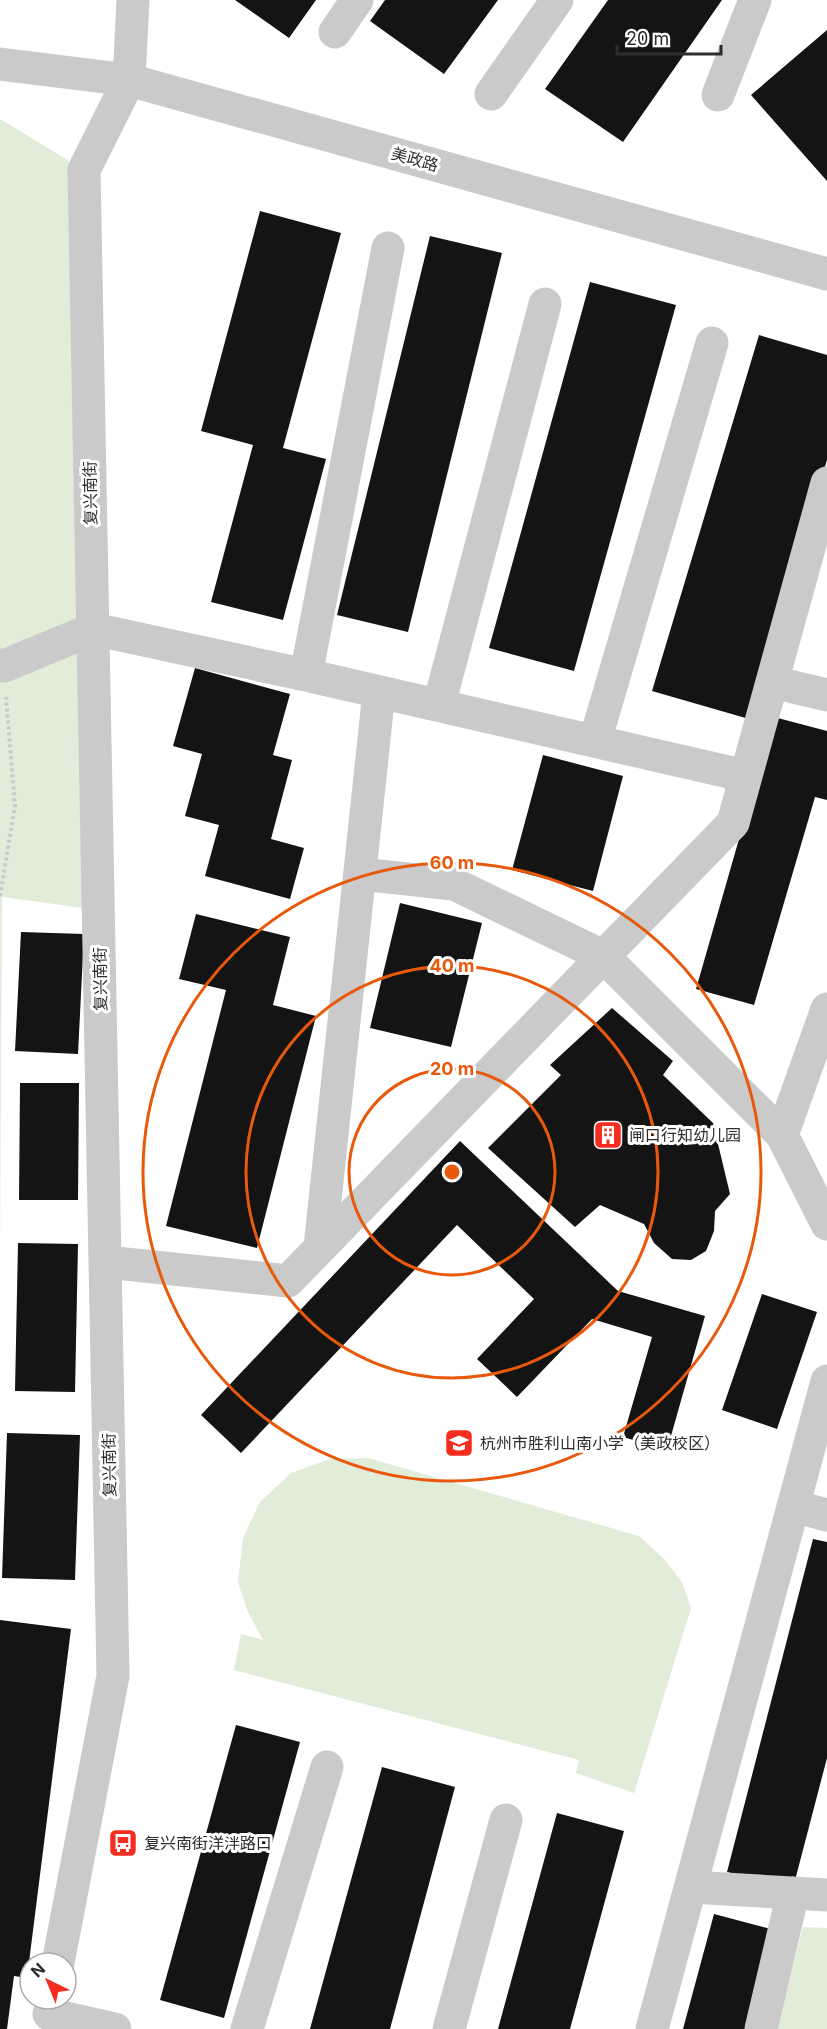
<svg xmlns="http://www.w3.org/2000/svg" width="827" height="2029" viewBox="0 0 827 2029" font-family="Inter,'Noto Sans SC',sans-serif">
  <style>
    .green { fill: #e1ecd9 }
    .building { fill: #141414 }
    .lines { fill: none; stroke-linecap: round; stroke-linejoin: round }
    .path { stroke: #cacaca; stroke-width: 4; stroke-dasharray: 3 3; stroke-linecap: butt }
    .minor { stroke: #cacaca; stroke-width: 33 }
    .ring { fill: none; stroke: #e8590c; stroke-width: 3 }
    .labels { text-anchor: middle; stroke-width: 6; stroke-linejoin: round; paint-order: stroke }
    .street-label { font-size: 16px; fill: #2d2d2d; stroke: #fff }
    .poi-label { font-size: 16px; fill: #2d2d2d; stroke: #fff; text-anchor: start }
    .centre { fill: #e8590c; stroke: #fff; stroke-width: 3 }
    .ring-label { font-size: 18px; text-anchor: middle; font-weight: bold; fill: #e8590c; stroke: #fff; stroke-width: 6; stroke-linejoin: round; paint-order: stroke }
  </style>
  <rect width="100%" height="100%" fill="#fff"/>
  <!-- green -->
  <path class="green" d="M0,119l84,51v738l-82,-11 -2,365z
    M368,1458l271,78 24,22 19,24 9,26 -57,185 -58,-20 3,-13 -345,-90 7,-36 22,6 -16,-30 -9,-28 5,-44 17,-36 31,-29 39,-14z
    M803,1927l24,1v101h-50z"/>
  <!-- building -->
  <path class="building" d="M235,0h81l-27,38z
    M385,0h113l-54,74 -74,-53z
    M608,0h114l-99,142 -78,-53z
    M827,30v151l-76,-86z
    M260,211l81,22 -58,215 43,11 -43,161 -72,-18 42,-157 -52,-14z
    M430,236l72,17 -94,379 -71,-17z
    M590,282l86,23 -102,366 -85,-23z
    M759,335l68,20v105l-78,259 -97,-28z
    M195,668l95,26 -17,61 19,5 -21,79 33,9 -14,51 -85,-23 14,-51 -34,-9 17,-62 -29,-8z
    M774,717l53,14v69l-12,-3 -61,208 -58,-16z
    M543,755l80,21 -30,115 -81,-21z
    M400,903l82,20 -31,124 -81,-19z
    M196,914l94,23 -17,68 43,11 -59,232 -91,-22 60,-236 -47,-11z
    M21,932l63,2 -6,120 -63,-3z
    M612,1008l61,53 -10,14 50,48 17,71 -15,17 -1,20 -8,20 -15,9 -19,-1 -18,-16 -10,-19 -44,-19 -25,22 -87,-79 73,-73 -11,-10z
    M20,1083h59l-1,117h-59z
    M460,1141l158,150 87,25 -38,134 -44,-13 29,-100 -60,-18 -75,78 -40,-38 57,-60 -77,-74 -216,228 -40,-38z
    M18,1243l60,1 -3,148 -60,-1z
    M762,1294l55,18 -40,117 -55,-19z
    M7,1433l73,2 -5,145 -73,-2z
    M813,1539l14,3v216l-34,130 -66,-16z
    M0,1620l71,9 -44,349 -13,-2 -7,53h-7z
    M236,1725l64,17 -76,276 -64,-18z
    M382,1767l73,20 -65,242h-80z
    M557,1813l67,18 -54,198h-72z
    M714,1914l57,15 -26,100h-62z"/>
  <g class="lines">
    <!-- path -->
    <path class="path" d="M0,896l15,-90 -9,-109"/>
    <!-- minor -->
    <path class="minor" d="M335,32l22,-32
      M0,64l129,16 698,194
      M491,94l66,-94
      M718,95l37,-95
      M0,665l4,1 89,-37 213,46 440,101
      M306,675l82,-427
      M772,682l55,13
      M439,705l106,-401
      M595,741l117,-398
      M360,874l94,10 149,72 179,179 45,89
      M782,1135l45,-126
      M320,1247l59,-555
      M106,1262l182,19 445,-458 94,-340
      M793,1506l34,9
      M691,1887l136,8
      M58,1963l55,-287 -29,-1506 45,-90 4,-80
      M49,2014l66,15
      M247,2029l80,-262
      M449,2029l57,-209
      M652,2029l175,-648
      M761,2029l32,-136"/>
  </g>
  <!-- distance rings -->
  <g class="ring">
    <circle cx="452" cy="1172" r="103"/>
    <circle cx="452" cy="1172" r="206"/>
    <circle cx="452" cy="1172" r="309"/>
  </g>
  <!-- icons -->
  <defs>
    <g id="building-square" transform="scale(1.5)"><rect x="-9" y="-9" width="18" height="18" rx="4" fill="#f42d20" stroke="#fff"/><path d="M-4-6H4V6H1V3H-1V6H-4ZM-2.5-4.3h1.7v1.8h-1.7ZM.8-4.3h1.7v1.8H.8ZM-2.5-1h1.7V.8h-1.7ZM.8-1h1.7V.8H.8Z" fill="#fff"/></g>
    <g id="school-square" transform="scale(1.5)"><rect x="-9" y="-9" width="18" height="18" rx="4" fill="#f42d20" stroke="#fff"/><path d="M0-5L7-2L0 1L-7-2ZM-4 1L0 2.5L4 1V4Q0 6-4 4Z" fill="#fff"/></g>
    <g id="bus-square" transform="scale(1.5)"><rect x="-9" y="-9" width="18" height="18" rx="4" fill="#f42d20" stroke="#fff"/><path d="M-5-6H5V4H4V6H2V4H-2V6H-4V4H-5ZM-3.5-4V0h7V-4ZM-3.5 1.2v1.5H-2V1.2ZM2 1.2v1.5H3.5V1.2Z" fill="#fff"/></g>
  </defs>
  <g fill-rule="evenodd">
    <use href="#building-square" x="608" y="1135"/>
    <use href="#school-square" x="459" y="1443"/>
    <use href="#bus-square" x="123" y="1843"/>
  </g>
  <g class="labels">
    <!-- street labels -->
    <g class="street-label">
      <text transform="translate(415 159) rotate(16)" y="6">美政路</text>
      <text transform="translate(90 493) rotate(-91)" y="6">复兴南街</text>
      <text transform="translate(100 979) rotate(-91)" y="6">复兴南街</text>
      <text transform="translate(109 1465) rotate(-91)" y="6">复兴南街</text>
    </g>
    <!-- poi labels -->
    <g class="poi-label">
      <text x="629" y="1141">闸口行知幼儿园</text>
      <text x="480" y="1449">杭州市胜利山南小学（美政校区）</text>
      <text x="144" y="1849">复兴南街洋泮路口</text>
    </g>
  </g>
  <circle cx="452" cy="1172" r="9" class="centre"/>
  <g class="ring-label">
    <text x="452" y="869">60 m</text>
    <text x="452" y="972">40 m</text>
    <text x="452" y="1075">20 m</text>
  </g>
  <!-- north arrow -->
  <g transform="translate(48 1981) rotate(317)"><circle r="28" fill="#ffffff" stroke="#ababab" stroke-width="1.5"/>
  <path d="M0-4.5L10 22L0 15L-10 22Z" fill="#f42d20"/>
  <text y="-9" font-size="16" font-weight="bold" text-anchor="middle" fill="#2d2d2d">N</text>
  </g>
  <!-- scale -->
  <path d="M617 45v9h104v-9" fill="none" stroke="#2d2d2d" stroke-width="3"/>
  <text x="626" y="45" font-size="18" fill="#2d2d2d" stroke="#ffffff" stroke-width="4.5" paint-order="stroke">20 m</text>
</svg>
